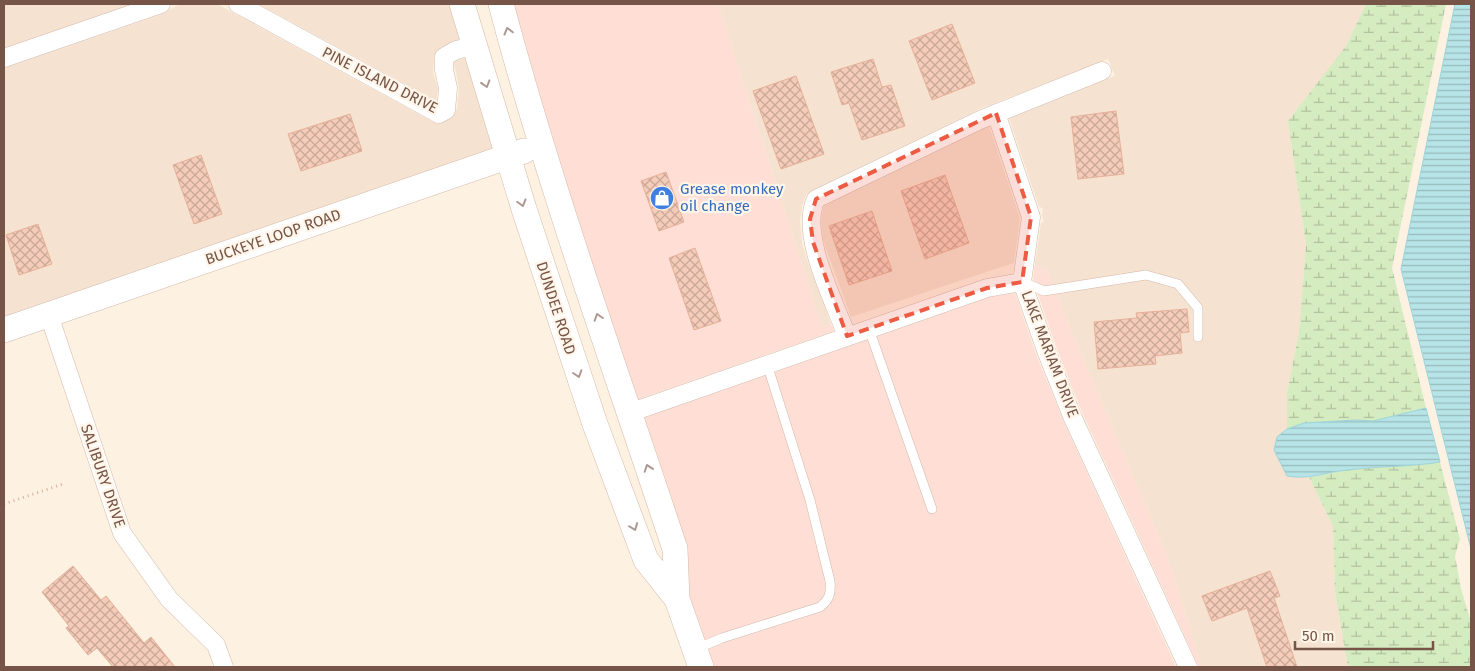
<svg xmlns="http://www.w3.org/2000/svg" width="1475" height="671" viewBox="0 0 1475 671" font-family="'Fira Sans',sans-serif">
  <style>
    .residential { fill: #f5e2d0 }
    .commercial { fill: #feded5 }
    .wetland { fill: url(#wetland-marsh) }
    .water { fill: url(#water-rules); stroke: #9cd5da }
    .building { fill: url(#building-cross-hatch); stroke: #e7b098 }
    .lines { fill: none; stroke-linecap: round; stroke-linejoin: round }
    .lane-casing { stroke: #d1b9ab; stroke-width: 10 }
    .street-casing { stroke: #d1b9ab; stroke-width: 19 }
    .secondary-casing { stroke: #d4b8a8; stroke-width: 26 }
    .path { stroke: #d9af9c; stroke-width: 3; stroke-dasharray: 1 4; stroke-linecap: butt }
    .lane { stroke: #fff; stroke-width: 9 }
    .street { stroke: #fff; stroke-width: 18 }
    .secondary { stroke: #fff; stroke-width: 25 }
    .oneway { stroke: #ad9891 }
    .marked { fill: #ed5b42; fill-opacity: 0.2; stroke: #ed5b42; stroke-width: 4; stroke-dasharray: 10 6; stroke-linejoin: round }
    .labels { text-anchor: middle; stroke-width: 4.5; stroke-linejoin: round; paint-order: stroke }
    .street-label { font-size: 15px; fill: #765447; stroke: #fff5e9 }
    .shop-label { font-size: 15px; fill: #366cbe; stroke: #fff5e9; text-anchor: start }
  </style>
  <defs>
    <pattern id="wetland-marsh" width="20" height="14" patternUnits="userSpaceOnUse" patternTransform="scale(1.25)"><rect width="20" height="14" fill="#d5ebc0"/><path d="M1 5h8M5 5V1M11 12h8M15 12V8" fill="none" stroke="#b1c19e"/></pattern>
    <pattern id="water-rules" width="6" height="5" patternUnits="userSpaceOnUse" patternTransform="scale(1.25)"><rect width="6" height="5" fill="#b6e4e7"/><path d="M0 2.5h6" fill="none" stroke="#99bbbd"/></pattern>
    <pattern id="building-cross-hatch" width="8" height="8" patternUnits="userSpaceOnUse" patternTransform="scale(1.25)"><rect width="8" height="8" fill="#f4ccb9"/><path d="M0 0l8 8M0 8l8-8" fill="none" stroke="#caa898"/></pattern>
  </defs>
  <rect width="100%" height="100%" fill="#fdf1e2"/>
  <!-- residential -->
  <path class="residential" d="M4,4h130l-130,44z
    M180,4h37l216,118 12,-1 7,-4 5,-8 2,-21 -5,-26 13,-5 29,94 -492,169v-252l156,-53z
    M259,4h192l10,35 -9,3 -13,7 -5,8 -1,16 5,16 -2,12z
    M718,4h648l-20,42 -58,75 18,124 -7,87 -12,62v35l-10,8 -3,13 7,12 14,15h14l24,49 2,66 13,75h-146l-35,-111 -111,-261 -8,-23 -13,-8 6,-41 3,-1 -2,-7 1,-7 -4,-1 -30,-89 106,-42 -7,-17 -126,49 -171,83 -5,4 -4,11 -2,15 2,23 6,19 23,61 -9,3z
    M989,126l31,92 -6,45 -163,54 -28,-77 -2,-21 3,-14z"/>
  <!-- commercial -->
  <path class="commercial" d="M512,4h206l104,323 9,-3 3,7 -198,69 -68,-206z
    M1035,264l13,8 8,23 111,261 35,111h-3l-117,-255 -25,-63 -24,-69z
    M1015,293l22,64 26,63 113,247h-464l-22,-65 2,-1 -4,-6 -45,-177 346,-121z"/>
  <!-- wetland -->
  <path class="wetland" d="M1366,4h80l-54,264 34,140 -53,13 -18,-1 -51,3 -17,6v-35l12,-62 7,-87 -18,-124 58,-75z
    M1440,462l20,77 -5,17 6,33 10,33v45h-123l-13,-75 -2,-66 -24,-49 9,-1 29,-6z"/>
  <!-- water -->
  <path class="water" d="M1455,4h16v545l-70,-280z
    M1426,408l14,54c-30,5 -62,4 -92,8 -22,2 -38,10 -61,6l-13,-26 3,-13 10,-8 17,-6 51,-3 18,1z"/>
  <!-- building -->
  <path class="building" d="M952,24l23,59 -43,17 -23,-59z
    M873,59l9,28 9,-2 14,41 -43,14 -13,-37 -7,2 -11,-33z
    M796,76l28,78 -43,15 -28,-78z
    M1116,111l8,63 -46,5 -7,-62z
    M350,114l12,37 -61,20 -13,-37z
    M201,155l21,59 -28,10 -21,-59z
    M666,172l18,50 -25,9 -18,-50z
    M945,175l24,68 -44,16 -24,-68z
    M872,211l20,60 -43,14 -20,-59z
    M38,224l14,40 -33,11 -13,-40z
    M695,248l26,73 -27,9 -25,-72z
    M1187,309l2,23 -9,1 2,20 -27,3 1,8 -58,5 -4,-47 43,-4 -1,-5z
    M73,566l28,34 5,-4 38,47 7,-6 24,30h-62l-16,-19 -9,7 -22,-27 3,-2 -27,-34z
    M1270,571l10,25 -6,2 23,69h-30l-20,-59 -35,13 -10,-25z"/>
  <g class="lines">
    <!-- lane casing -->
    <g class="lane-casing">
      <path id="lane" d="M1023,282l21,9 102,-16 32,9 20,24v29
        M869,329l63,180
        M696,649l26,-11 98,-31c10,-8 11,-14 10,-26l-20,-81 -43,-136"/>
    </g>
    <!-- street casing -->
    <g class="street-casing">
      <path id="street" d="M238,4l201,110 7,-4 2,-22 -4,-18v-13l12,-7 18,-4
        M4,58l157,-54
        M996,113l35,104 -9,65 25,71 25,63 116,251
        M49,315l73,218 47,66 47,46 8,22
        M847,336c-13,-35 -48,-102 -31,-137l164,-79 122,-49
        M629,413l358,-125 35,-6"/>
    </g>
    <!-- secondary casing -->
    <g class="secondary-casing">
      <path id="secondary" d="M462,4l62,205 71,215 51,136 31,39
        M501,4c49,184 114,364 174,545l2,50 24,68
        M4,330l520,-179"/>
    </g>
    <!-- path -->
    <path class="path" d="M4,504l59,-20"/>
    <!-- lane -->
    <use href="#lane" class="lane"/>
    <!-- street -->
    <use href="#street" class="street"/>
    <!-- secondary -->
    <use href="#secondary" class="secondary"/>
  </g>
  <!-- one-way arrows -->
  <defs><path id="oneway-chevron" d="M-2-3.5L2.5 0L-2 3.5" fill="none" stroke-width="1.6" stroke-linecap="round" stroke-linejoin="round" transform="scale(1.25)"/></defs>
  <g class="oneway">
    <use href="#oneway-chevron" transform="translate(508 31) rotate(-105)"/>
    <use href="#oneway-chevron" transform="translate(486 84) rotate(73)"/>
    <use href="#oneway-chevron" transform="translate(522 203) rotate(74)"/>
    <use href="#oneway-chevron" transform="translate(598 317) rotate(-108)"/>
    <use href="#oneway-chevron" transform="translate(578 374) rotate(72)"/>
    <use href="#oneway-chevron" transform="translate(648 468) rotate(-109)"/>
    <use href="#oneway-chevron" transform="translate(634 527) rotate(69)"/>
  </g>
  <!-- marked area -->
  <path class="marked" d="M996,113l35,104 -9,65 -35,6 -140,48 -34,-94 -3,-23 6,-20z"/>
  <!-- icons -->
  <defs>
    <g id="shop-disc" transform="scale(1.25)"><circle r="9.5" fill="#3f7fe0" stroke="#fff5e9"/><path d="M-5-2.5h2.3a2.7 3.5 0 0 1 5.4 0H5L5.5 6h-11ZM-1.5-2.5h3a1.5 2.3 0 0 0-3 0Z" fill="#fff"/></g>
  </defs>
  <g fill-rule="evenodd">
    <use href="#shop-disc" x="662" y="198"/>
  </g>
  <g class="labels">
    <!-- street labels -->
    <g class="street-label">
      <text transform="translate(380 80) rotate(27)" y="5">PINE ISLAND DRIVE</text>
      <text transform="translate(273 237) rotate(-19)" y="5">BUCKEYE LOOP ROAD</text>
      <text transform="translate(556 308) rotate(72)" y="5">DUNDEE ROAD</text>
      <text transform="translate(1050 354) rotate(69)" y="5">LAKE MARIAM DRIVE</text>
      <text transform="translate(103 476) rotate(71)" y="5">SALIBURY DRIVE</text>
    </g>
    <!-- shop labels -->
    <g class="shop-label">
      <text x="680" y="194">Grease monkey<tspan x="680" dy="17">oil change</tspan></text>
    </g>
  </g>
  <!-- border -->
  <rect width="1475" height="671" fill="none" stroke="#765447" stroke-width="10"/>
  <!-- scale -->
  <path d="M1295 641v8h138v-8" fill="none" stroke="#765447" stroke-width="2.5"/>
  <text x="1302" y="641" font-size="15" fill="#765447" stroke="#fff5e9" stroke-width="4" paint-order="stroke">50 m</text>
</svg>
